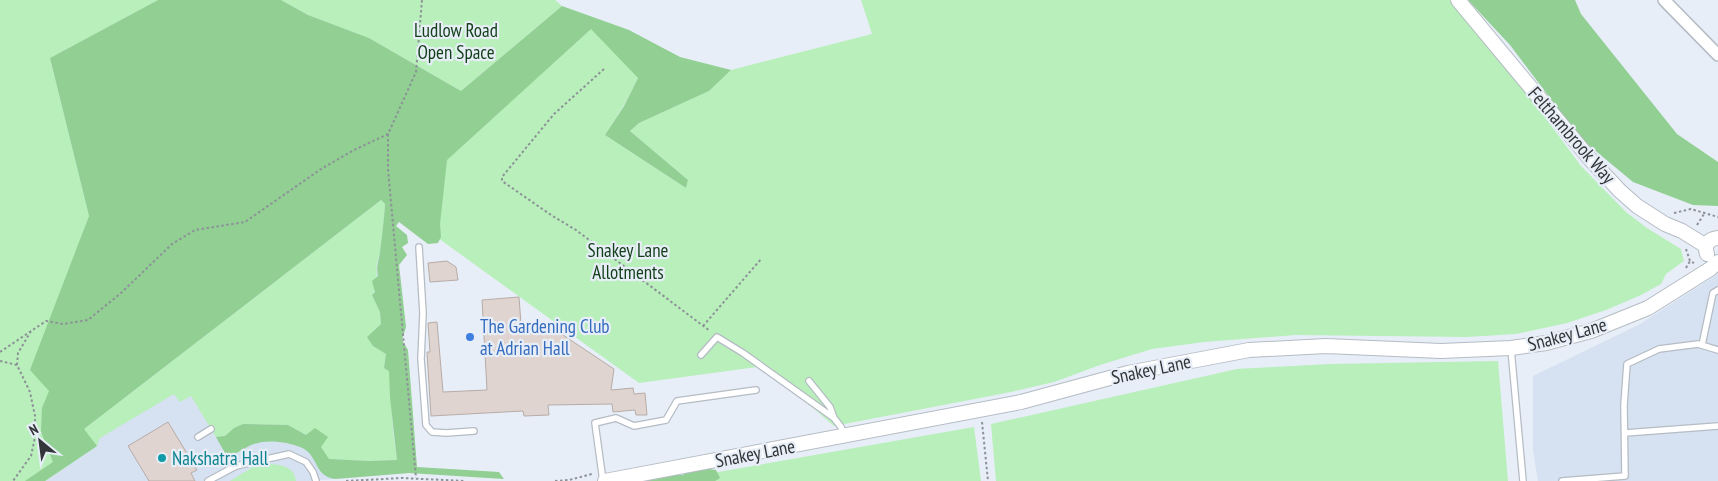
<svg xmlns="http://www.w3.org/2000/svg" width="1718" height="481" viewBox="0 0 1718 481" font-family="'PT Sans Narrow',sans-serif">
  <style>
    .built { fill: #d6e2f1 }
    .green { fill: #b8efba }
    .forest { fill: #91cf93 }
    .building { fill: #dfd4d0; stroke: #b7aca8 }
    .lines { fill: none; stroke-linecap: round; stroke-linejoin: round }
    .service-casing { stroke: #b5bcc4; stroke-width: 8 }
    .minor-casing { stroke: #b5bcc4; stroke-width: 14 }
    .tertiary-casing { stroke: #b5bcc4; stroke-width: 16 }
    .path { stroke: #8d9298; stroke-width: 2; stroke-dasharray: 2.5 2.5; stroke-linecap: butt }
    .service { stroke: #fff; stroke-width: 5.5 }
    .minor { stroke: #fff; stroke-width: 11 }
    .tertiary { stroke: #fff; stroke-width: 14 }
    .shop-dot { fill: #3f7fe0; stroke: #e7eef7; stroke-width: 2 }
    .culture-dot { fill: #0f9aa8; stroke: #e7eef7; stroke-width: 2 }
    .labels { text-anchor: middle; stroke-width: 4.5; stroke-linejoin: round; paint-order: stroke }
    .park-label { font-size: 19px; fill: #123e18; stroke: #e7eef7 }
    .street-label { font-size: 19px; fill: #333639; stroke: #e7eef7 }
    .shop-label { font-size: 19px; fill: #366cbe; stroke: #e7eef7; text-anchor: start }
    .culture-label { font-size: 19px; fill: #0d838f; stroke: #e7eef7; text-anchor: start }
  </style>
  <rect width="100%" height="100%" fill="#e7eef7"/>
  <!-- built -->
  <path class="built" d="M381,200l28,273 -100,8h-264l52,-35 -13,-17z
    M1718,274v207h-180l-5,-30v-75l107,-52z"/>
  <!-- green -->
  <path class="green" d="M0,0h158l-108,58 39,158 -58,154 53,59 297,-229 4,4c-1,16 -3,32 -5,48 0,4 -3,8 -3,12 -2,10 3,22 -5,31l8,17 1,12 -7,6 -1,16 13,8 -2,14 6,3 3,60 4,29 -28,1 -40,-2 -8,-12 -15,-12 -18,-10 -45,-1 -9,4 -9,8 -9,1 -25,-41 -11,6 -6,-8 -74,44 -3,8 -52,35h-45z
    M281,0h274l7,6 -101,85 -92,-53 -61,-23z
    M861,0h597l123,166 45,46 21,16 34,21 3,12 -18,13 -5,10 -20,11 -35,15 -39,13 -51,11 -50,3 -170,-2 -92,7 -52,7 -52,16 -46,17 -43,10 -177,34 -29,-25 -48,-34 -118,16 -244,-176 196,-179 47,50 -14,27 -19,30 81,53 2,-8 -58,-49 9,-8 70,-32 22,-21 141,-36z
    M1498,361l10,120h-512l-5,-57 246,-55 92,-5z
    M974,427l7,54h-314z
    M270,464c13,1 24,3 26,17h-66l26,-16z"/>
  <!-- forest -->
  <path class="forest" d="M158,0h123l27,15 61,23 92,53 101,-85 67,24 51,27 51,13 -22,21 -70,32 -9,8 58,49 -2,8 -81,-53 19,-29 14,-28 -47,-49 -144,131 -7,64 1,13 -3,6 -10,1 -29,-22 -3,4 11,9 1,8 -6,4 5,8 -8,10 7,62 -4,13 6,10 9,117 82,5 5,7 -95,-6 -74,6c-22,-3 -16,-25 -35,-32 -12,-5 -32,-8 -46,-3 -10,3 -17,12 -28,11l-10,-18 9,-1 9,-8 9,-4 45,1 18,10 9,-7 13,9 -7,10 8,12 40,2 28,-1 -7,-63 -1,-26 -5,-3 2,-14 -13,-8 -6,-9 14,-13 -1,-12 -8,-17 3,-3 -3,-11 6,-5c-2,-11 1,-14 2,-24 2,-16 4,-32 5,-48l-4,-4 -297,229 13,17 -52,35h-20l28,-19 -12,-30 1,-24 7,-17 -19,-21 59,-154 -39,-158z
    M1468,0h107l6,14 96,120 41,28v44l-25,-1 -60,-23 -53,-44 -70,-93z
    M704,468l12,2 4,8 -5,3h-71c13,-5 26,-7 39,-6l5,-4z"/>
  <!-- building -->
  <path class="building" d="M447,261l9,6 2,13 -28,2 -2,-19z
    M519,297l2,27 24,-1 69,46 -3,21 22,-2 1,6 11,-1 2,22h-11l-1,-5 -22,2 -1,-8 -64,1 1,10 -25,1 -1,-5 -92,5 -4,-64h3l-2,-29 9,-1 6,70 44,-2 -5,-90z
    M168,422l29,48 -6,3 4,8h-46l-21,-35z"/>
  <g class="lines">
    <!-- service casing -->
    <g class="service-casing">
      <path id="service" d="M419,247l4,66 -2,46 5,66 6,7 14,1 28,-2
        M1702,345l11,-52 5,-3
        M1511,349l12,132
        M701,355l16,-18 26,16 91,65 7,9 4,9
        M809,381l21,26 4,11
        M1625,433l93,-7
        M198,437l13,-8
        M208,481l28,-15 53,-12 17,8 7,10 3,9
        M603,481l-8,-58 21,-5 18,8 32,-6 11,-19 79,-11
        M1562,481l63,-5 -1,-71 3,-41 32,-15 39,-5 20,6"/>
    </g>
    <!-- minor casing -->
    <g class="minor-casing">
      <path id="minor" d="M1664,0l54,55"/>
    </g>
    <!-- tertiary casing -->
    <g class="tertiary-casing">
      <path id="tertiary" d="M1458,0l132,159 30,32 17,15 28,18 17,7 24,15
        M1707,254c-3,-9 1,-15 11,-16
        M605,481l416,-79 107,-29 121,-23 77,-4 115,5 70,-3 35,-5 45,-12 57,-23 62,-39 8,-7"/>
    </g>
    <!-- path -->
    <path class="path" d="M604,69l-50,45 -52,63v4l49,34 25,15 134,101
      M388,134v35l28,309
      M1674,213l17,-4 27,8
      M1697,225l7,-11
      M1686,249l4,12 4,2
      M1686,268l4,-7
      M703,326l59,-68
      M0,352l46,-31 17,3 25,-4 33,-27 51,-49 23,-14 50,-8 76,-53 33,-19 34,-16 28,-62 6,-72
      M0,361l17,4 13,27 5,24v21l-4,19 -18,25
      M17,365l1,-12 13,-22
      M982,422l6,59
      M346,481l56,-3 63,3
      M555,481l14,-1 23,-6"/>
    <!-- service -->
    <use href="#service" class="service"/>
    <!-- minor -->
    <use href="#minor" class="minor"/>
    <!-- tertiary -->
    <use href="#tertiary" class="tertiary"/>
  </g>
  <!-- markers -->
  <circle class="shop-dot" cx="470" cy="337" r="5"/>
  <circle class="culture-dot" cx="162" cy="458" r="5"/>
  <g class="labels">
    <!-- park labels -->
    <g class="park-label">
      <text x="456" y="37">Ludlow Road<tspan x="456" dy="22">Open Space</tspan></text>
      <text x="628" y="257">Snakey Lane<tspan x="628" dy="22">Allotments</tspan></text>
    </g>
    <!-- street labels -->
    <g class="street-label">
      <text transform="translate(1572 135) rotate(49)" y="7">Felthambrook Way</text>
      <text transform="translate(1567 334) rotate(-15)" y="7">Snakey Lane</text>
      <text transform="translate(1151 369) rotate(-12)" y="7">Snakey Lane</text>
      <text transform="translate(755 453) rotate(-11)" y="7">Snakey Lane</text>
    </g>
    <!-- shop labels -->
    <g class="shop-label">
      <text x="480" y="333">The Gardening Club<tspan x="480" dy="22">at Adrian Hall</tspan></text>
    </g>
    <!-- culture labels -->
    <g class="culture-label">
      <text x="172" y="465">Nakshatra Hall</text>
    </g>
  </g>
  <!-- north arrow -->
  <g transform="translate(40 441) rotate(331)" stroke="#e7eef7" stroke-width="4" paint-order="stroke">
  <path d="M0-4L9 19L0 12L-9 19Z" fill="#333639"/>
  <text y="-8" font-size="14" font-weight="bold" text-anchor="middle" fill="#333639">N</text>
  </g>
</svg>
